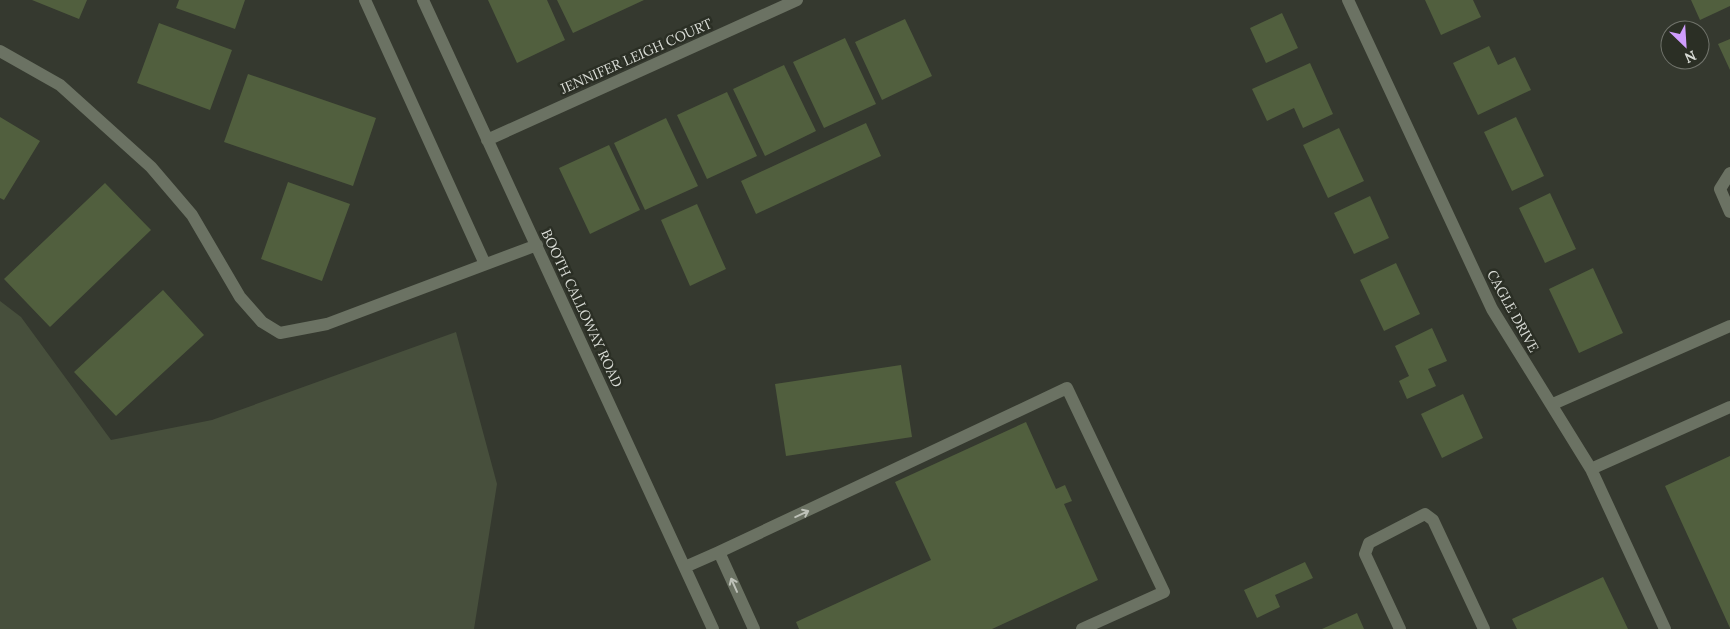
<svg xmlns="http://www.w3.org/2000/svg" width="1730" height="629" viewBox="0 0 1730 629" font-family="Lora,serif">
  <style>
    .green { fill: #474f3c }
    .building { fill: #515f3e }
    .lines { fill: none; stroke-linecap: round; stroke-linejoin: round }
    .minor { stroke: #6b7263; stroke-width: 12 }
    .oneway { stroke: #bec2b9 }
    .labels { text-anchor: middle; stroke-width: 5; stroke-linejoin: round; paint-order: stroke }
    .street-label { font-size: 14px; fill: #d9dcd6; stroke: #2b2f25 }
  </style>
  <rect width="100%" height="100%" fill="#35392f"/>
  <!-- green -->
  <path class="green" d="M0,301l21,16 90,123 101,-20 244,-88 41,152 -23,145h-474z"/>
  <!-- building -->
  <path class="building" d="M32,0h55l-8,19z
    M179,0h66l-10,29 -59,-21z
    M488,0h59l18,40 -48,23z
    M557,0h87l-71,33z
    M1425,0h48l8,17 -40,18z
    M1691,0h39v6l-30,14z
    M1282,13l16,35 -32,15 -16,-35z
    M905,19l27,57 -50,24 -27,-58z
    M159,23l73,27 -22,60 -73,-27z
    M845,38l31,66 -52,24 -31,-66z
    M1730,39v31l-12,-26z
    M1489,46l9,19 17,-8 16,33 -53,25 -25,-52z
    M1310,63l23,51 -30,14 -9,-20 -27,13 -15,-32z
    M784,65l32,66 -51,25 -32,-67z
    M248,74l128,44 -23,68 -129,-44z
    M727,92l30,64 -50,23 -30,-64z
    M0,117l40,24 -36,59 -4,-2z
    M1516,117l28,59 -32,15 -28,-59z
    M666,118l32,68 -53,24 -31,-67z
    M866,123l15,33 -125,58 -15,-33z
    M1339,128l25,53 -36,17 -25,-53z
    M609,145l31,65 -50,24 -31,-66z
    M288,182l62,22 -28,77 -61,-22z
    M105,183l46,47 -101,97 -46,-48z
    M1550,193l26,56 -31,14 -26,-55z
    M1370,196l19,42 -35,16 -20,-41z
    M697,204l29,65 -36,17 -29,-66z
    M1396,263l24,51 -36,17 -24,-51z
    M1593,268l30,65 -44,20 -30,-64z
    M163,290l41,45 -88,81 -42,-44z
    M1432,328l15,33 -19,8 8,17 -29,13 -8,-18 10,-5 -14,-30z
    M901,365l11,72 -126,19 -11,-72z
    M1463,394l20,44 -41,20 -21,-44z
    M1026,422l30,67 9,-4 7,16 -8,3 34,76 -106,49h-193l-3,-7 135,-62 -36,-78z
    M1730,456v172l-65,-142z
    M1305,562l8,16 -38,17 5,12 -23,11 -13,-28z
    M1603,577l25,52h-111l-5,-10z
    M1357,613l7,16h-42z"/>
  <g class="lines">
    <!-- minor -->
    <path class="minor" d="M365,0l120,264
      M423,0l290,629
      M1348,0l144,309 99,160 74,160
      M0,51l60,34 91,82 41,48 48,82 22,25 18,11 47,-9 210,-79
      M487,140l310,-140
      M1730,173l-10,16 10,23
      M1553,404l177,-78
      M1591,469l139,-62
      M685,567l34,-15
      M754,629l-35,-77 348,-164 97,204 -82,37
      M1400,629l-35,-75 4,-11 56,-29 8,6 51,109"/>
  </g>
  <!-- one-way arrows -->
  <defs><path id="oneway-shaft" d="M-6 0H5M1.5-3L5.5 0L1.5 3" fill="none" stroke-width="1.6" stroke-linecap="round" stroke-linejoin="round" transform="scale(1.25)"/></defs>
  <g class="oneway">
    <use href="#oneway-shaft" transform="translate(802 514) rotate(-25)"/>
    <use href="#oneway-shaft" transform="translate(734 585) rotate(-114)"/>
  </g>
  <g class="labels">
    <!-- street labels -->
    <g class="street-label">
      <text transform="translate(636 56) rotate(-24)" y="5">JENNIFER LEIGH COURT</text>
      <text transform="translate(582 308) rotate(65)" y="5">BOOTH CALLOWAY ROAD</text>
      <text transform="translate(1513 311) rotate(61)" y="5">CAGLE DRIVE</text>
    </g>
  </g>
  <!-- north arrow -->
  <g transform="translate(1685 45) rotate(155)"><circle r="24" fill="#2b2f25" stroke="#71746c"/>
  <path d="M0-4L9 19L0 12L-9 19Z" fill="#d09dfe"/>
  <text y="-8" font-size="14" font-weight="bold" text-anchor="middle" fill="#d9dcd6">N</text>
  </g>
</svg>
